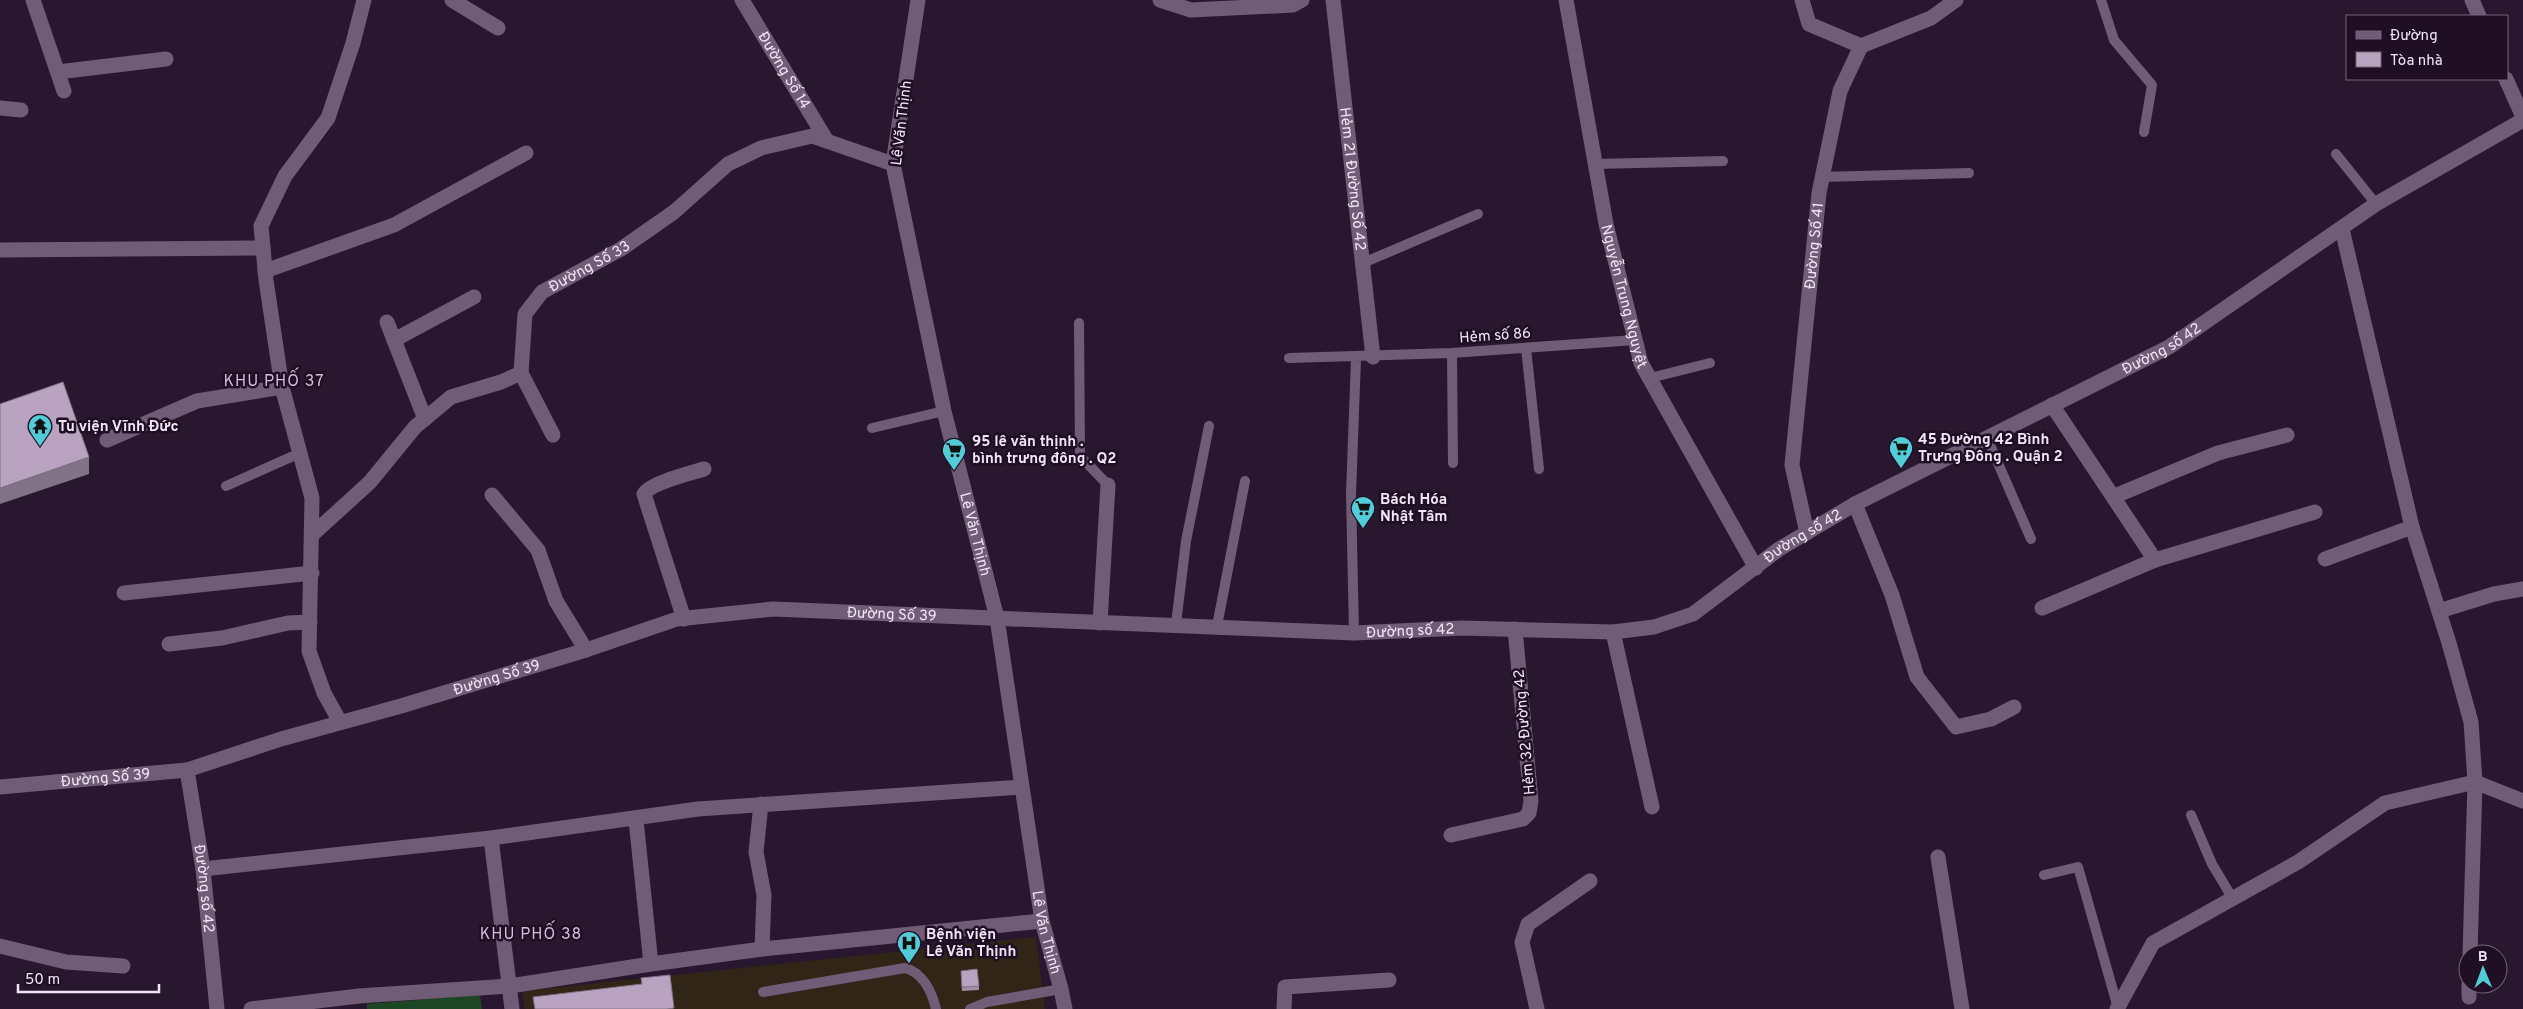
<svg xmlns="http://www.w3.org/2000/svg" width="2523" height="1009" viewBox="0 0 2523 1009" font-family="Overpass,sans-serif">
  <style>
    .medical { fill: #302516 }
    .green { fill: #1c4624 }
    .lines { fill: none; stroke-linecap: round; stroke-linejoin: round }
    .service { stroke: #715c78; stroke-width: 10 }
    .minor { stroke: #715c78; stroke-width: 15 }
    .tertiary { stroke: #715c78; stroke-width: 15 }
    .wall { fill: #a08ca6 }
    .shaded-wall { fill: #827287 }
    .building { fill: #baa3c1; stroke: #827287 }
    .labels { text-anchor: middle; stroke-width: 5; stroke-linejoin: round; paint-order: stroke }
    .street-label { font-size: 15px; fill: #f2e6f6; stroke: #200e25 }
    .poi-label { font-size: 15px; font-weight: bold; fill: #f2e6f6; stroke: #200e25; text-anchor: start }
    .neighbourhood-label { font-size: 16px; letter-spacing: 1px; fill: #d4bcdb; stroke: #200e25 }
  </style>
  <rect width="100%" height="100%" fill="#29172f"/>
  <!-- medical -->
  <path class="medical" d="M1036,937l9,72h-520l-3,-18z"/>
  <!-- green -->
  <path class="green" d="M480,995l2,14h-115v-5z"/>
  <g class="lines">
    <!-- service -->
    <path class="service" d="M2101,0l13,40 38,45 -8,47
      M2336,154l40,50
      M1595,164l128,-3
      M1822,177l147,-4
      M1363,263l115,-49
      M1079,323l1,133 28,29
      M1526,348l13,121
      M1452,353l1,110
      M1289,358l163,-5 183,-13
      M1650,378l60,-15
      M872,428l72,-17
      M1987,438l44,101
      M226,486l74,-33
      M1176,624l10,-83 23,-115
      M1217,626l28,-145
      M1354,633l-3,-139 5,-136
      M2191,815l21,49 21,35
      M2044,875l34,-8 40,141
      M763,992l142,-24c18,5 27,24 31,41
      M970,1009l17,-7 74,-13"/>
    <!-- minor -->
    <g class="minor">
      <path d="M33,0l31,91"/>
      <path d="M452,0l46,28"/>
      <path id="s1" d="M742,0l85,141"/>
      <path d="M1160,0l31,10 102,-5 9,-5"/>
      <path id="s2" d="M1333,0l40,357"/>
      <path id="s3" d="M1566,0l40,224 35,139 115,205"/>
      <path d="M1802,0l7,24 52,22"/>
      <path d="M2472,0l7,16"/>
      <path d="M1861,46l70,-28 25,-18"/>
      <path d="M58,72l108,-13"/>
      <path d="M2506,79l17,38"/>
      <path d="M0,108l21,2"/>
      <path d="M2342,229l70,298 37,116 22,79 4,60 -5,172"/>
      <path d="M0,250l263,-2"/>
      <path d="M265,271l129,-46 132,-72"/>
      <path d="M387,322l38,97"/>
      <path d="M394,340l80,-43"/>
      <path d="M521,373l32,62"/>
      <path d="M2052,405l103,155 160,-48"/>
      <path d="M107,440l90,-39 85,-14"/>
      <path d="M492,495l46,55 18,51 30,49"/>
      <path d="M2115,496l103,-43 69,-18"/>
      <path d="M1855,504l37,91 25,82 39,50 35,-8 23,-12"/>
      <path id="s4" d="M1807,533l-15,-68 27,-272 21,-102 21,-45"/>
      <path id="s5" d="M313,534l57,-52 45,-55 36,-30 50,-15 20,-9 4,-59 17,-22 79,-43 53,-37 54,-48 33,-16 51,-12 81,28"/>
      <path d="M2325,559l87,-32"/>
      <path d="M124,593l188,-20"/>
      <path d="M2042,608l113,-48"/>
      <path d="M2439,611l55,-17 29,-5"/>
      <path d="M684,619l-40,-125c6,-11 47,-21 60,-25"/>
      <path d="M1100,623l8,-138"/>
      <path d="M1613,632l39,175"/>
      <path d="M169,644l53,-6 66,-15 22,-1"/>
      <path d="M340,722l-16,-29 -15,-42 3,-153 -30,-111 -16,-107 -5,-54 24,-50 43,-58 25,-75 11,-43"/>
      <path id="s6" d="M187,770l16,99 14,140"/>
      <path d="M2475,782l48,19"/>
      <path d="M761,804l-5,48 8,43 -2,54"/>
      <path d="M636,820l15,144"/>
      <path d="M1451,835l72,-16 6,-6 2,-12 -16,-172"/>
      <path d="M491,838l21,171"/>
      <path d="M1938,857l24,152"/>
      <path d="M203,869l288,-31 207,-29 323,-22"/>
      <path d="M0,946l66,16 57,4"/>
      <path d="M2469,997v-13"/>
      <path d="M251,1009l108,-13 151,-10 141,-22 111,-15 280,-28"/>
      <path d="M1284,1009l1,-22 104,-7"/>
      <path d="M1537,1009l-15,-67 6,-18 62,-43"/>
      <path d="M2117,1009l36,-66 145,-81 87,-59 90,-21"/>
    </g>
    <!-- tertiary -->
    <g class="tertiary">
      <path id="s7" d="M918,0l-25,164 51,247 53,207 45,303 19,68 4,20"/>
      <path id="s8" d="M0,787l187,-17 94,-31 120,-33 185,-56 91,-31 96,-10 581,24 108,-5 151,4 41,-5 39,-13 86,-65 76,-45 314,-157 207,-143 147,-84"/>
    </g>
  </g>
  <!-- wall -->
  <path class="wall" d="M961,975l18,11v4l-17,1z"/>
  <!-- shaded-wall -->
  <path class="shaded-wall" d="M89,457v17l-89,30v-16z"/>
  <!-- building -->
  <path class="building" d="M63,382l26,75 -89,31v-84z
    M977,969l2,17 -17,1 -1,-16z
    M670,975l4,33 -7,1h-132l-2,-12 109,-13 -1,-6z"/>
  <!-- icons -->
  <defs>
    <g id="temple-pin" transform="scale(1.25)"><path d="M0 17L-7.5 6A9.5 9.5 0 1 1 7.5 6Z" fill="#52ccd6" stroke="#200e25"/><path d="M0-6L5-2H3V0L6.5 2.5H4V6H1.5V3h-3V6H-4V2.5H-6.5L-3 0V-2H-5Z" fill="#111"/></g>
    <g id="supermarket-pin" transform="scale(1.25)"><path d="M0 17L-7.5 6A9.5 9.5 0 1 1 7.5 6Z" fill="#52ccd6" stroke="#200e25"/><path d="M-6-5.5h2.5l.6 2H6L4.5 2H-2.5L-4.4-4H-6ZM-1.5 3.2a1.3 1.3 0 1 0 .1 0ZM3 3.2a1.3 1.3 0 1 0 .1 0Z" fill="#111"/></g>
    <g id="hospital-pin" transform="scale(1.25)"><path d="M0 17L-7.5 6A9.5 9.5 0 1 1 7.5 6Z" fill="#52ccd6" stroke="#200e25"/><path d="M-5-5h3v3.5h4V-5h3V5h-3V1.5h-4V5h-3Z" fill="#111"/></g>
  </defs>
  <g fill-rule="evenodd">
    <use href="#temple-pin" x="40" y="426"/>
    <use href="#supermarket-pin" x="1901" y="448"/>
    <use href="#supermarket-pin" x="954" y="450"/>
    <use href="#supermarket-pin" x="1363" y="508"/>
    <use href="#hospital-pin" x="909" y="943"/>
  </g>
  <g class="labels">
    <!-- street labels -->
    <g class="street-label">
      <text dy="5" stroke="none"><textPath href="#s1" startOffset="82">Đường Số 14</textPath></text>
      <text transform="translate(901 123) rotate(-83)" y="5">Lê Văn Thịnh</text>
      <text dy="5" stroke="none"><textPath href="#s2" startOffset="180">Hẻm 21 Đường Số 42</textPath></text>
      <text dy="5" stroke="none"><textPath href="#s4" startOffset="290">Đường Số 41</textPath></text>
      <text dy="5" stroke="none"><textPath href="#s5" startOffset="410">Đường Số 33</textPath></text>
      <text dy="5" stroke="none"><textPath href="#s3" startOffset="302">Nguyễn Trung Nguyệt</textPath></text>
      <text transform="translate(1495 335) rotate(-4)" y="5">Hẻm số 86</text>
      <text dy="5" stroke="none"><textPath href="#s8" startOffset="2260">Đường số 42</textPath></text>
      <text dy="5" stroke="none"><textPath href="#s7" startOffset="545">Lê Văn Thịnh</textPath></text>
      <text dy="5" stroke="none"><textPath href="#s8" startOffset="1855">Đường số 42</textPath></text>
      <text dy="5" stroke="none"><textPath href="#s8" startOffset="916">Đường Số 39</textPath></text>
      <text dy="5" stroke="none"><textPath href="#s8" startOffset="1435">Đường số 42</textPath></text>
      <text dy="5" stroke="none"><textPath href="#s8" startOffset="511">Đường Số 39</textPath></text>
      <text transform="translate(1524 732) rotate(-95)" y="5">Hẻm 32 Đường 42</text>
      <text dy="5" stroke="none"><textPath href="#s8" startOffset="106">Đường Số 39</textPath></text>
      <text dy="5" stroke="none"><textPath href="#s6" startOffset="120">Đường số 42</textPath></text>
      <text dy="5" stroke="none"><textPath href="#s7" startOffset="950">Lê Văn Thịnh</textPath></text>
    </g>
    <!-- poi labels -->
    <g class="poi-label">
      <text x="58" y="431">Tu viện Vĩnh Đức</text>
      <text x="1918" y="444">45 Đường 42 Bình<tspan x="1918" dy="17">Trưng Đông . Quận 2</tspan></text>
      <text x="972" y="446">95 lê văn thịnh .<tspan x="972" dy="17">bình trưng đông . Q2</tspan></text>
      <text x="1380" y="504">Bách Hóa<tspan x="1380" dy="17">Nhật Tâm</tspan></text>
      <text x="926" y="939">Bệnh viện<tspan x="926" dy="17">Lê Văn Thịnh</tspan></text>
    </g>
    <!-- neighbourhood labels -->
    <g class="neighbourhood-label">
      <text x="274" y="386">KHU PHỐ 37</text>
      <text x="531" y="939">KHU PHỐ 38</text>
    </g>
  </g>
  <!-- legend -->
  <rect x="2346" y="15" width="162" height="65" fill="#200e25" stroke="#746479"/>
  <rect x="2356" y="31" width="25" height="8" fill="#715c78" stroke="#746479"/>
  <text x="2390" y="40" font-size="15" fill="#f2e6f6">Đường</text>
  <rect x="2356" y="52" width="25" height="15" fill="#baa3c1" stroke="#746479"/>
  <text x="2390" y="65" font-size="15" fill="#f2e6f6">Tòa nhà</text>
  <!-- north arrow -->
  <g transform="translate(2483 969) rotate(359)"><circle r="24" fill="#200e25" stroke="#746479"/>
  <path d="M0-4L9 19L0 12L-9 19Z" fill="#52ccd6"/>
  <text y="-8" font-size="14" font-weight="bold" text-anchor="middle" fill="#f2e6f6">B</text>
  </g>
  <!-- scale -->
  <path d="M18 984v8h141v-8" fill="none" stroke="#f2e6f6" stroke-width="2.5"/>
  <text x="25" y="984" font-size="15" fill="#f2e6f6" stroke="#200e25" stroke-width="4" paint-order="stroke">50 m</text>
</svg>
